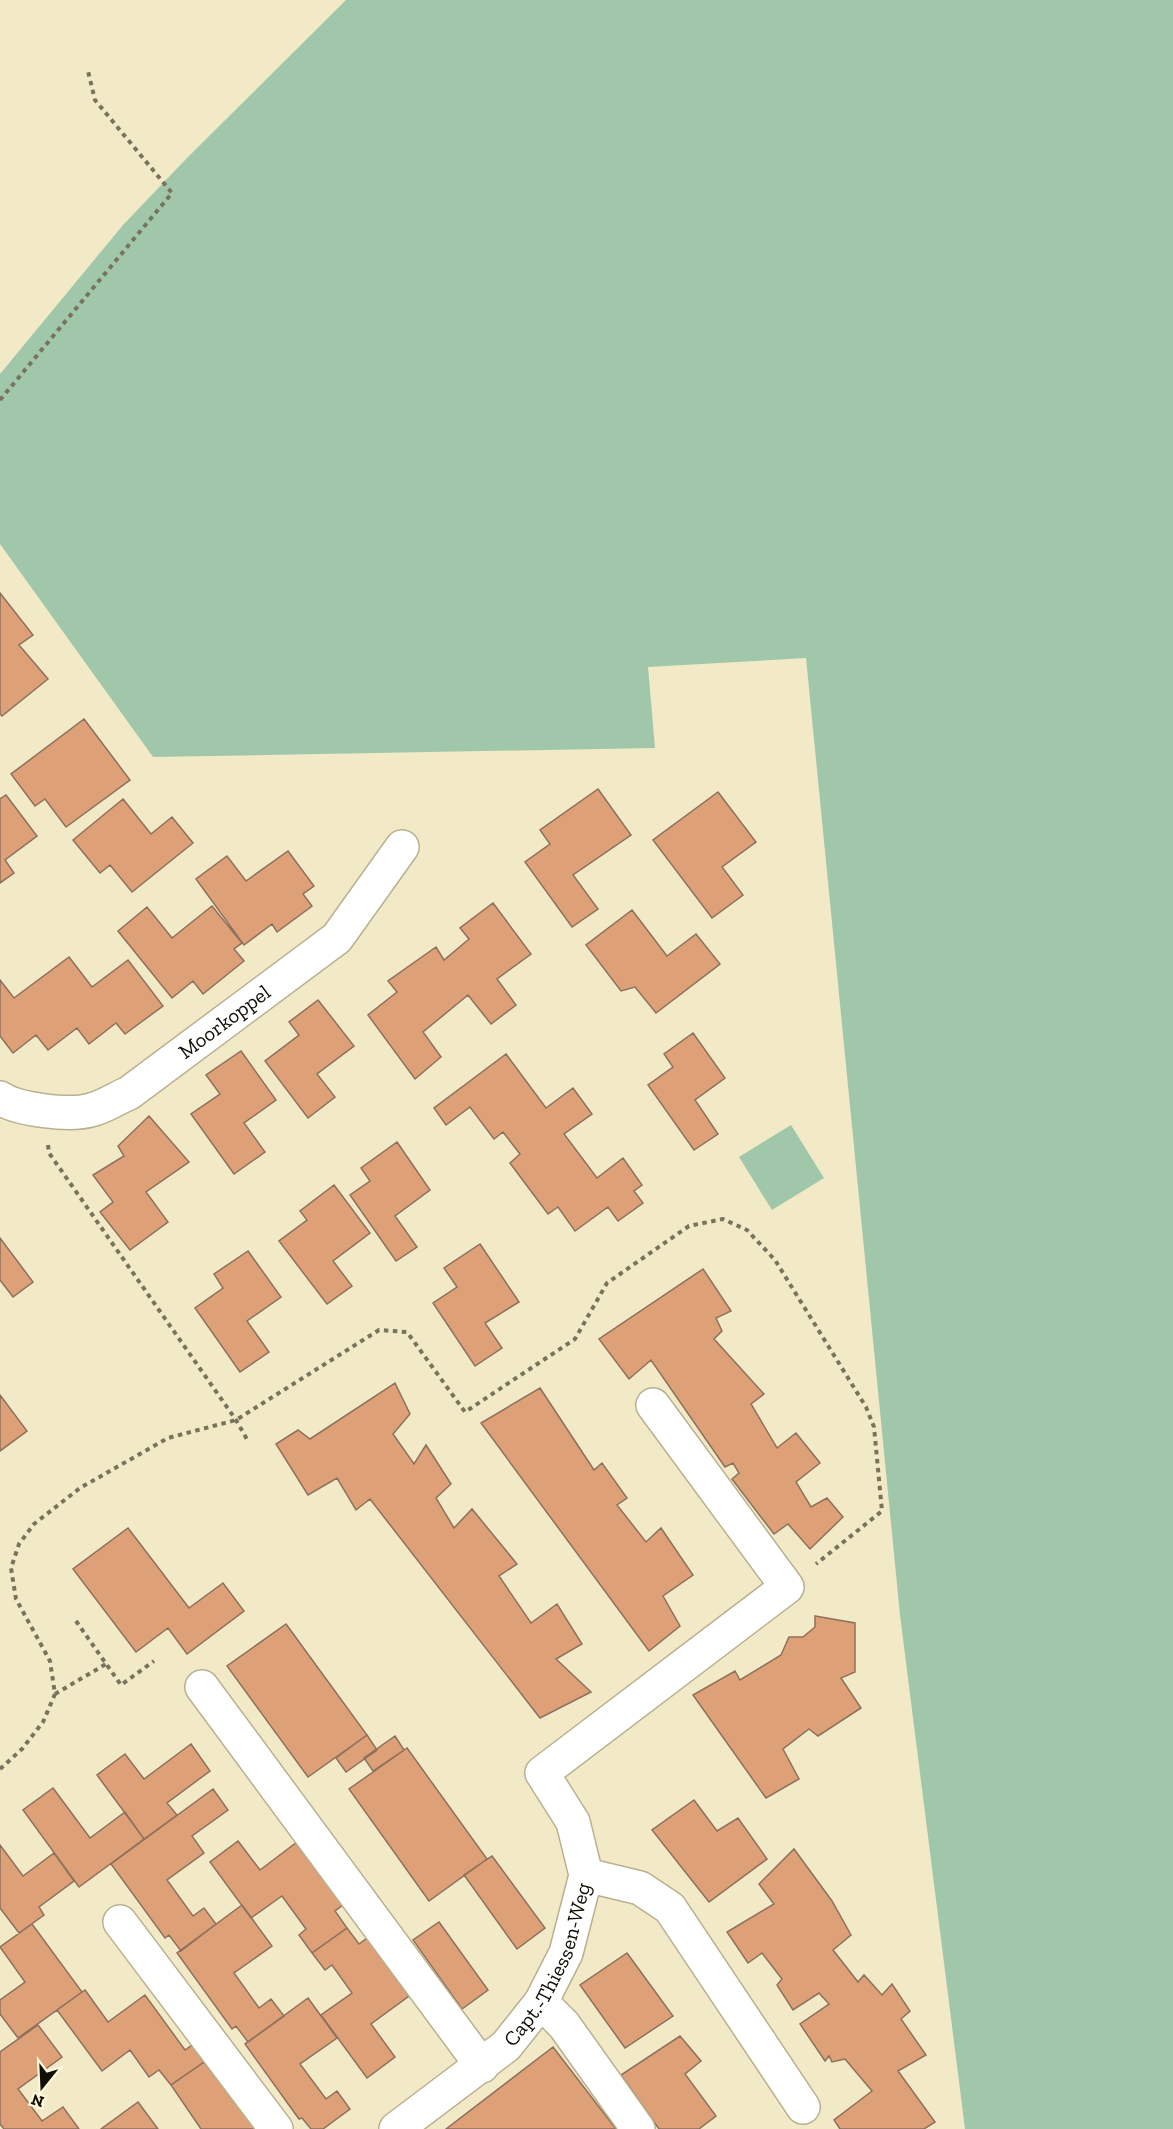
<svg xmlns="http://www.w3.org/2000/svg" width="1173" height="2129" viewBox="0 0 1173 2129" font-family="'Zilla Slab',serif">
  <style>
    .green { fill: #a1c7ab }
    .building { fill: #dea076; stroke: #8d705d; stroke-width: 1.5 }
    .lines { fill: none; stroke-linecap: round; stroke-linejoin: round }
    .minor-casing { stroke: #b8b190; stroke-width: 36 }
    .path { stroke: #78735d; stroke-width: 4; stroke-dasharray: 4.5 4.5; stroke-linecap: butt }
    .minor { stroke: #fff; stroke-width: 33 }
    .labels { text-anchor: middle; stroke-width: 4.5; stroke-linejoin: round; paint-order: stroke }
    .street-label { font-size: 21px; fill: #110e04; stroke: #fef7db }
  </style>
  <rect width="100%" height="100%" fill="#f2eac7"/>
  <!-- green -->
  <path class="green" d="M346,0h827v2129h-208l-65,-514 -94,-957 -158,9 7,81 -502,9 -153,-213v-170l123,-149 64,-67z
    M791,1125l33,53 -52,32 -33,-53z"/>
  <!-- building -->
  <path class="building" d="M0,593l33,42 -14,10 29,34 -46,37 -2,-2z
    M84,719l46,61 -64,47 -21,-28 -10,7 -24,-32z
    M598,789l33,46 -58,40 25,34 -26,18 -47,-65 25,-18 -10,-14z
    M718,792l38,50 -34,25 21,28 -31,23 -59,-78z
    M6,795l31,41 -32,24 9,13 -14,10v-84z
    M123,799l28,35 21,-17 21,26 -61,49 -22,-27 -10,8 -27,-33z
    M288,851l26,35 -11,8 9,12 -35,26 -5,-8 -28,21 -48,-66 31,-23 19,25z
    M493,903l38,51 -34,25 19,26 -25,19 -23,-29 -45,37 18,25 -26,22 -47,-64 29,-23 -9,-11 48,-34 8,13 25,-21 -9,-11z
    M212,906l30,37 -8,6 10,12 -41,33 -10,-13 -21,17 -54,-67 29,-24 25,31z
    M632,910l35,46 29,-22 24,30 -64,49 -21,-26 -14,4 -35,-46z
    M69,957l23,30 36,-27 35,46 -38,28 -9,-11 -27,21 -12,-16 -29,22 -12,-15 -23,18 -13,-17v-56l14,18z
    M318,1000l36,46 -37,28 18,23 -27,21 -43,-57 34,-26 -10,-13z
    M693,1033l32,45 -30,22 23,34 -24,16 -46,-65 25,-18 -9,-13z
    M241,1051l35,49 -32,23 21,29 -31,22 -43,-60 29,-20 -14,-19z
    M506,1054l40,54 27,-20 19,26 -28,20 33,44 26,-20 19,27 -8,6 9,12 -25,18 -10,-14 -33,24 -17,-24 -10,7 -38,-51 10,-9 -17,-22 -9,7 -24,-32 -24,18 -12,-17z
    M149,1116l40,46 -43,30 22,30 -38,28 -30,-38 13,-10 -20,-27 31,-19 -6,-10z
    M397,1142l33,48 -35,26 22,31 -21,14 -46,-66 20,-14 -9,-13z
    M334,1185l36,48 -37,28 19,25 -25,18 -48,-63 28,-21 -7,-9z
    M0,1238l33,44 -20,15 -13,-17z
    M480,1244l39,58 -34,21 17,25 -27,18 -42,-63 24,-16 -13,-19z
    M248,1251l33,46 -34,24 22,31 -29,20 -45,-64 28,-20 -9,-14z
    M703,1269l28,42 -15,7 6,13 -8,8 50,55 -13,10 26,44 19,-15 24,30 -24,19 15,25 16,-9 16,19 -33,32 -22,-25 -14,10 -42,-55 7,-6 -6,-10 -8,4 -74,-107 -22,19 -30,-40z
    M395,1383l15,31 -17,20 21,30 12,-19 25,39 -15,14 18,30 18,-19 45,55 -18,12 32,47 26,-19 25,40 -26,15 35,33 -51,26 -170,-219 -14,11 -19,-32 -29,17 -32,-51 22,-14 12,9z
    M540,1388l54,82 8,-7 25,35 -10,7 29,37 15,-14 32,47 -30,21 17,30 -31,25 -168,-228z
    M0,1395l27,36 -27,20z
    M128,1528l61,80 34,-25 21,28 -57,43 -19,-26 -32,24 -63,-83z
    M815,1616l40,7v49l-14,6 20,30 -43,28 -9,-7 -26,20 16,30 -33,19 -73,-103 42,-24 5,9 41,-25 8,-18h14l12,-10z
    M286,1624l81,111 -59,42 -81,-111z
    M367,1735l10,15 -31,22 -10,-14z
    M395,1736l9,14 -31,21 -9,-13z
    M191,1744l19,27 -43,32 10,12 -33,24 -47,-64 28,-21 19,25z
    M407,1748l80,111 -58,42 -80,-112z
    M53,1788l37,50 35,-26 19,27 -65,48 -56,-77z
    M213,1789l15,21 -36,26 12,17 -37,27 26,36 11,-8 12,16 -35,27 -12,-16 -4,3 -54,-74z
    M694,1800l23,31 21,-13 29,41 -58,43 -57,-72z
    M238,1841l22,29 37,-28 46,63 -8,6 12,17 -35,25 -13,-18 7,-6 -24,-33 -31,22 -41,-56z
    M0,1845l23,31 31,-23 20,28 -35,26 5,8 -25,18 -19,-25z
    M794,1849l38,52 19,34 -18,15 25,32 6,-7 18,20 10,-11 18,27 -9,8 25,36 -28,16 37,51 -11,7h-84l-6,-9 38,-29 -27,-32 -13,3 -3,-6 -4,5 -25,-37 29,-20 -10,-11 -26,17 -16,-25 5,-6 -20,-26 -14,10 -21,-31 47,-28 -15,-20z
    M492,1856l53,72 -28,21 -53,-74z
    M242,1905l30,41 -38,27 25,35 12,-9 13,17 -36,26 -12,-16 -4,3 -55,-76z
    M439,1922l49,68 -26,19 -49,-69z
    M32,1924l50,68 -64,46 -18,-24v-14l25,-18 -25,-35z
    M347,1928l12,16 8,-6 42,58 -38,28 24,33 -28,21 -46,-63 31,-22 -20,-28 -7,5 -13,-17z
    M627,1953l46,63 -48,32 -45,-63z
    M85,1990l23,32 37,-27 40,55 7,-5 12,17 -33,23 -12,-15 -10,7 -19,-27 -28,21 -45,-61z
    M308,1998l29,40 -37,26 26,35 11,-8 13,18 -27,20h-12l-9,-11 -3,1 -54,-75z
    M38,2025l24,32 -44,32 24,32 21,-14 16,22h-75l-4,-5v-72z
    M680,2036l21,25 -16,13 31,42 -17,13h-40l-38,-54z
    M553,2047l63,82h-170z
    M204,2062l12,15 2,-2 39,54h-56l-30,-44z
    M138,2102l20,27h-57z"/>
  <g class="lines">
    <!-- minor casing -->
    <g class="minor-casing">
      <g id="minor">
        <path id="s1" d="M0,1098c18,12 70,18 91,12 13,-3 26,-12 38,-17l208,-155 65,-91"/>
        <path d="M202,1687l280,379"/>
        <path d="M586,1875l54,13 30,20 133,199"/>
        <path d="M120,1922l156,207"/>
        <path d="M541,2002l23,23 74,104"/>
        <path id="s2" d="M396,2129l110,-83 35,-44 25,-49 20,-78 -13,-53 -31,-49 245,-186 -134,-182"/>
      </g>
    </g>
    <!-- path -->
    <path class="path" d="M0,400l172,-207 -77,-93 -7,-29
      M48,1145l1,8 187,267 12,21
      M76,1621l45,64 33,-24
      M55,1694l51,-30
      M0,1769l22,-20 21,-27 12,-28 -5,-33 -34,-62 -5,-31 8,-24 15,-20 46,-36 88,-50 68,-18 143,-90 28,2 58,80 110,-73 32,-56 82,-57 34,-7 24,11 28,30 91,147 8,20 8,84 -66,53"/>
    <!-- minor -->
    <use href="#minor" class="minor"/>
  </g>
  <g class="labels">
    <!-- street labels -->
    <g class="street-label">
      <text dy="7" stroke="none"><textPath href="#s1" startOffset="254">Moorkoppel</textPath></text>
      <text dy="7" stroke="none"><textPath href="#s2" startOffset="231">Capt.-Thiessen-Weg</textPath></text>
    </g>
  </g>
  <!-- north arrow -->
  <g transform="translate(42 2087) rotate(198)" stroke="#fef7db" stroke-width="4.5" paint-order="stroke">
  <path d="M0-4.5L10 22L0 15L-10 22Z" fill="#110e04"/>
  <text y="-9" font-size="16" font-weight="bold" text-anchor="middle" fill="#110e04">N</text>
  </g>
</svg>
